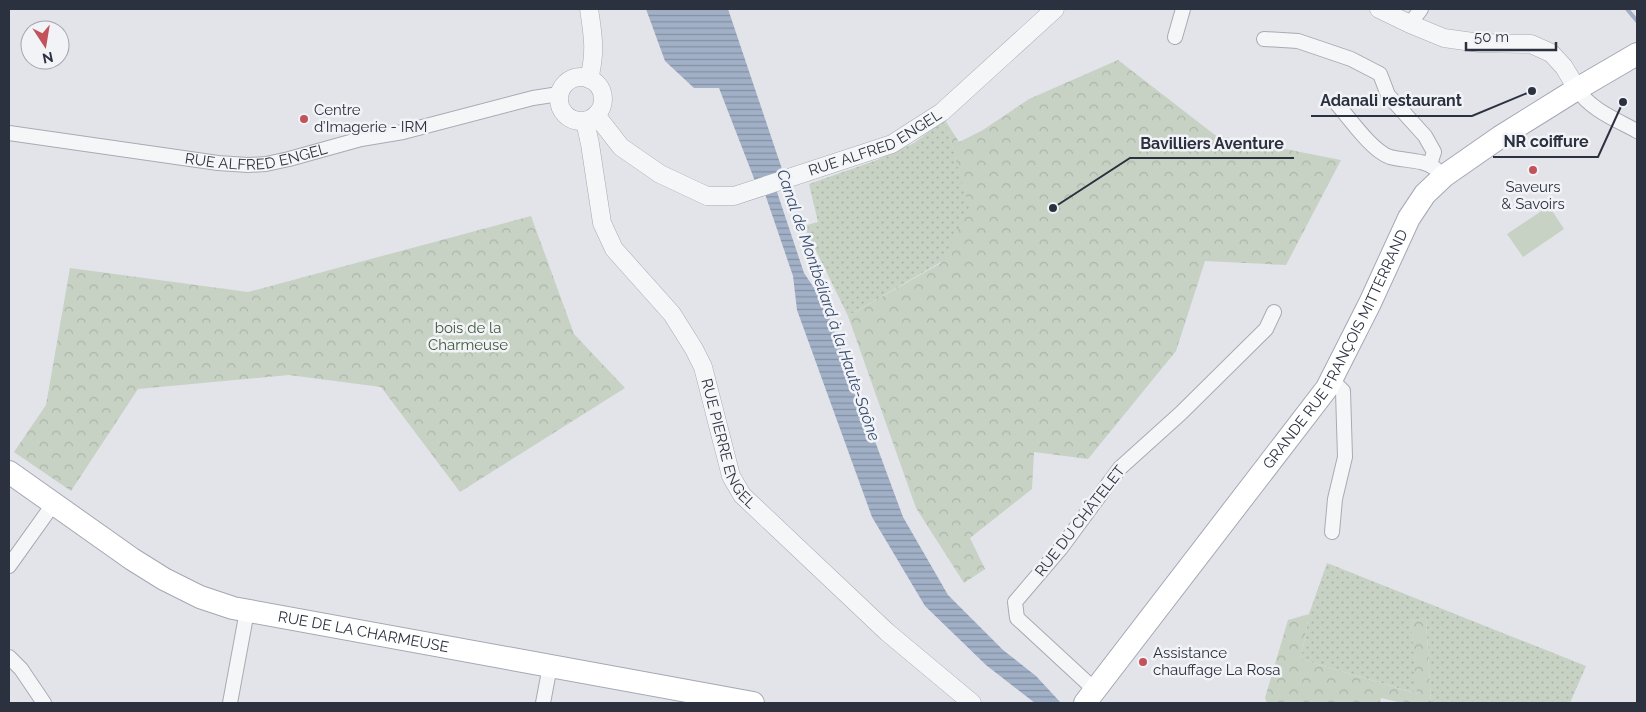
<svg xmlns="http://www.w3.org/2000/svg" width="1646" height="712" viewBox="0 0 1646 712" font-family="Raleway,sans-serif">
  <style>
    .grass { fill: url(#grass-dots) }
    .forest { fill: url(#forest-crowns) }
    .garden { fill: #c7d2c4 }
    .water { fill: url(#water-rules) }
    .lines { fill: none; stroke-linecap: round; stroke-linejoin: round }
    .stream { stroke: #a1b0c6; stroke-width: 4 }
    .minor-casing { stroke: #a8abb3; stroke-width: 16 }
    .tertiary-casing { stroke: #a8abb3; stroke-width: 19 }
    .primary-casing { stroke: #a3a8b4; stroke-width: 24 }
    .minor { stroke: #f5f6f8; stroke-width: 14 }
    .tertiary { stroke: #f5f6f8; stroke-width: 18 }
    .primary { stroke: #fff; stroke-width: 22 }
    .poi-dot { fill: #c2535b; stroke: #f2f3f7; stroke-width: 2 }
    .labels { text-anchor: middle; stroke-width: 5; stroke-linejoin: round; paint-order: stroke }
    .poi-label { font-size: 15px; fill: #2c3140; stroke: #f2f3f7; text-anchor: start }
    .street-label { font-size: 15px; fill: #2c3140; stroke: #f2f3f7 }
    .park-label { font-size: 15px; fill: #3e5a3a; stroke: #f2f3f7 }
    .water-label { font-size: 16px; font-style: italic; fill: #3a4d70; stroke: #f2f3f7 }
    .leader { fill: none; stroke: #2c3140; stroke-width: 2 }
    .callout-dot { fill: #2c3140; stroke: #f2f3f7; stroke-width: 2 }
    .callout-label { font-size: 16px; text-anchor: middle; font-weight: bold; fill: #2c3140; stroke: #f2f3f7; stroke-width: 5; stroke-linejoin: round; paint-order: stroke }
  </style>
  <defs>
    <pattern id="grass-dots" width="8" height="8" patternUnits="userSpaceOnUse" patternTransform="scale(1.25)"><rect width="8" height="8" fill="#c7d2c4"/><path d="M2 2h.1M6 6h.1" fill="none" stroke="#abb5a9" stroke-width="1.8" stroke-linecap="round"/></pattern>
    <pattern id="forest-crowns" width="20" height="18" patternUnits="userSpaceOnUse" patternTransform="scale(1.25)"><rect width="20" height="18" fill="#c7d2c4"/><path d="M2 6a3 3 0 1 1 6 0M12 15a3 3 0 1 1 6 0" fill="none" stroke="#abb5a9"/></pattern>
    <pattern id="water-rules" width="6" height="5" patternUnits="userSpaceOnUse" patternTransform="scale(1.25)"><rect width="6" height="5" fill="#a1b0c6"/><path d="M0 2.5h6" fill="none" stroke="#8390a2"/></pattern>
  </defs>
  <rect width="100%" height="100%" fill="#e2e4e9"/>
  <!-- grass -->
  <path class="grass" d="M945,120l24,86 53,9 -174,101 -44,-90 14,-4 -9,-38 68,-24 37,-17z
    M1327,563l259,103 -16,37h-139l-5,-85 -15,3 7,73 -117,-35 8,-45z"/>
  <!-- forest -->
  <path class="forest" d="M1118,60l97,75 126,25 -55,105 -81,-4 -29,90 -88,108 -54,-7 -2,37 -62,49 15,31 -21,14 -48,-75 -68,-192 93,-53 28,-55 -24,-88 14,22 24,-12 46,-31z
    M531,216l43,118 51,54 -165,104 -79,-105 -92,-12 -151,14 -67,102 -57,-39 32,-47 24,-137 178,24z
    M1309,614l-8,45 116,35 -6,-73 15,-3 5,85h-29l-21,-5 -1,5h-113l-2,-5 23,-78z"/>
  <!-- garden -->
  <path class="garden" d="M1549,206l15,23 -41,28 -16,-23z"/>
  <!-- water -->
  <path class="water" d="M646,9h82l55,163 -7,17 28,84 20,30 79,214 45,78 55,55 33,26 25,27h-26l-4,-3 -45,-35 -61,-59 -53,-89 -75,-207 -4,-34 -28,-82 -10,-13 -36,-93h-25l-29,-27z"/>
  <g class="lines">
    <!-- stream -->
    <path class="stream" d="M1627,9l10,12"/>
    <!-- minor casing -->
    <g class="minor-casing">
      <g id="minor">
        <path d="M1410,24l11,-15"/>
        <path d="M1175,37l8,-28"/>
        <path d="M1264,39l34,2 53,18 29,15 8,21 37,41 9,16 -4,12"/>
        <path d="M1577,89c14,21 38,30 60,42"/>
        <path d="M1337,104c13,15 35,47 53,53 15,4 33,2 46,12"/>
        <path id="s1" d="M9,133l209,30 30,2 18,-1 23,-5 72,-20 42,-7 130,-34 26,-4"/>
        <path d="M1331,379l12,12 2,66 -10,42 -3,33"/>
        <path d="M9,566l45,-63"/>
        <path d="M9,657l12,12 23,34"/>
        <path d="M1095,690l-78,-72 -2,-16 46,-54 59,-80 61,-55 85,-84 8,-17"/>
        <path d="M230,703l17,-92"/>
        <path d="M543,703l7,-37"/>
      </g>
    </g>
    <!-- tertiary casing -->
    <g class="tertiary-casing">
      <g id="tertiary">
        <path d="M589,9c4,26 7,43 0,70"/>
        <path d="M1379,9l31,15 34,14 36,5 51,1 20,9 13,14 13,22"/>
        <circle cx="581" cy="99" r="22"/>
        <path id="s2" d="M596,115l25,32 39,27 47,22h27l158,-52 50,-32 113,-103"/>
        <path id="s3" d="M585,121l5,23 12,79 12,26 58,65 22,35 9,18 28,109 11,19 145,137 85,71"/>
      </g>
    </g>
    <!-- primary casing -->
    <g class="primary-casing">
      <g id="primary">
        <path id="s4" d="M9,472l123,87 32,20 36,18 33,11 520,95"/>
        <path id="s5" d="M1085,703l242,-315 43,-85 39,-85 16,-24 19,-18 56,-39 77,-48 60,-35"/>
      </g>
    </g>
    <!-- minor -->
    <use href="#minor" class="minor"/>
    <!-- tertiary -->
    <use href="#tertiary" class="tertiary"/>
    <!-- primary -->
    <use href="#primary" class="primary"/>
  </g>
  <!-- markers -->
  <g class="poi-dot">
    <circle cx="304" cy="119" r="5"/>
    <circle cx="1533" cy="170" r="5"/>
    <circle cx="1143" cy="662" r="5"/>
  </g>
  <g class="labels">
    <!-- poi labels -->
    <g class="poi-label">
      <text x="314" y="115">Centre<tspan x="314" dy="17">d’Imagerie - IRM</tspan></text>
      <text x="1533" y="192" text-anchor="middle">Saveurs<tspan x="1533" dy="17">&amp; Savoirs</tspan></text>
      <text x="1153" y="658">Assistance<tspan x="1153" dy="17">chauffage La Rosa</tspan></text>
    </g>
    <!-- street labels -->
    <g class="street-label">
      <text dy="5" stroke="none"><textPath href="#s2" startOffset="318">RUE ALFRED ENGEL</textPath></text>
      <text dy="5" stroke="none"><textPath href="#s1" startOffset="250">RUE ALFRED ENGEL</textPath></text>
      <text dy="5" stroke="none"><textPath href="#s5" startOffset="435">GRANDE RUE FRANÇOIS MITTERRAND</textPath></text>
      <text dy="5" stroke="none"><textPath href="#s3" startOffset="362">RUE PIERRE ENGEL</textPath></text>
      <text transform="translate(1080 521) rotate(-52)" y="5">RUE DU CHÂTELET</text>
      <text dy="5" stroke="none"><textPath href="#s4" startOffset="396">RUE DE LA CHARMEUSE</textPath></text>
    </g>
    <!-- park labels -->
    <g class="park-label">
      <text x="468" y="333">bois de la<tspan x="468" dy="17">Charmeuse</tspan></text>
    </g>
    <!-- water labels -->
    <g class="water-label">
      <text transform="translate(829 305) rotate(71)" y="6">Canal de Montbéliard à la Haute-Saône</text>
    </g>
  </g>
  <!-- callouts -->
  <path class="leader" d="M1532 91L1472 116H1311M1623 102L1598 157H1493M1053 208L1130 158H1294"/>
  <g class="callout-dot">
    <circle cx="1532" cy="91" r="5"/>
    <circle cx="1623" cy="102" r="5"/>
    <circle cx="1053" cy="208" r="5"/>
  </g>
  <g class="callout-label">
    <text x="1391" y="106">Adanali restaurant</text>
    <text x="1546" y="147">NR coiffure</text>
    <text x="1212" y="149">Bavilliers Aventure</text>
  </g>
  <!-- border -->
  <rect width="1646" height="712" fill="none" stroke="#2c3140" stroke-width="20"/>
  <!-- north arrow -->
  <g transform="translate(45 45) rotate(168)"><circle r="24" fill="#f2f3f7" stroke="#a3a5ae"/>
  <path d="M0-4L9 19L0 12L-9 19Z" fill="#c2535b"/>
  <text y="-8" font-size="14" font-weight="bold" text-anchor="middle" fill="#2c3140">N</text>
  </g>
  <!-- scale -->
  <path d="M1466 42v8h90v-8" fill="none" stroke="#2c3140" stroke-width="2.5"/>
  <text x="1474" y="42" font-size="15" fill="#2c3140" stroke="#f2f3f7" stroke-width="4" paint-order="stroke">50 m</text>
</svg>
